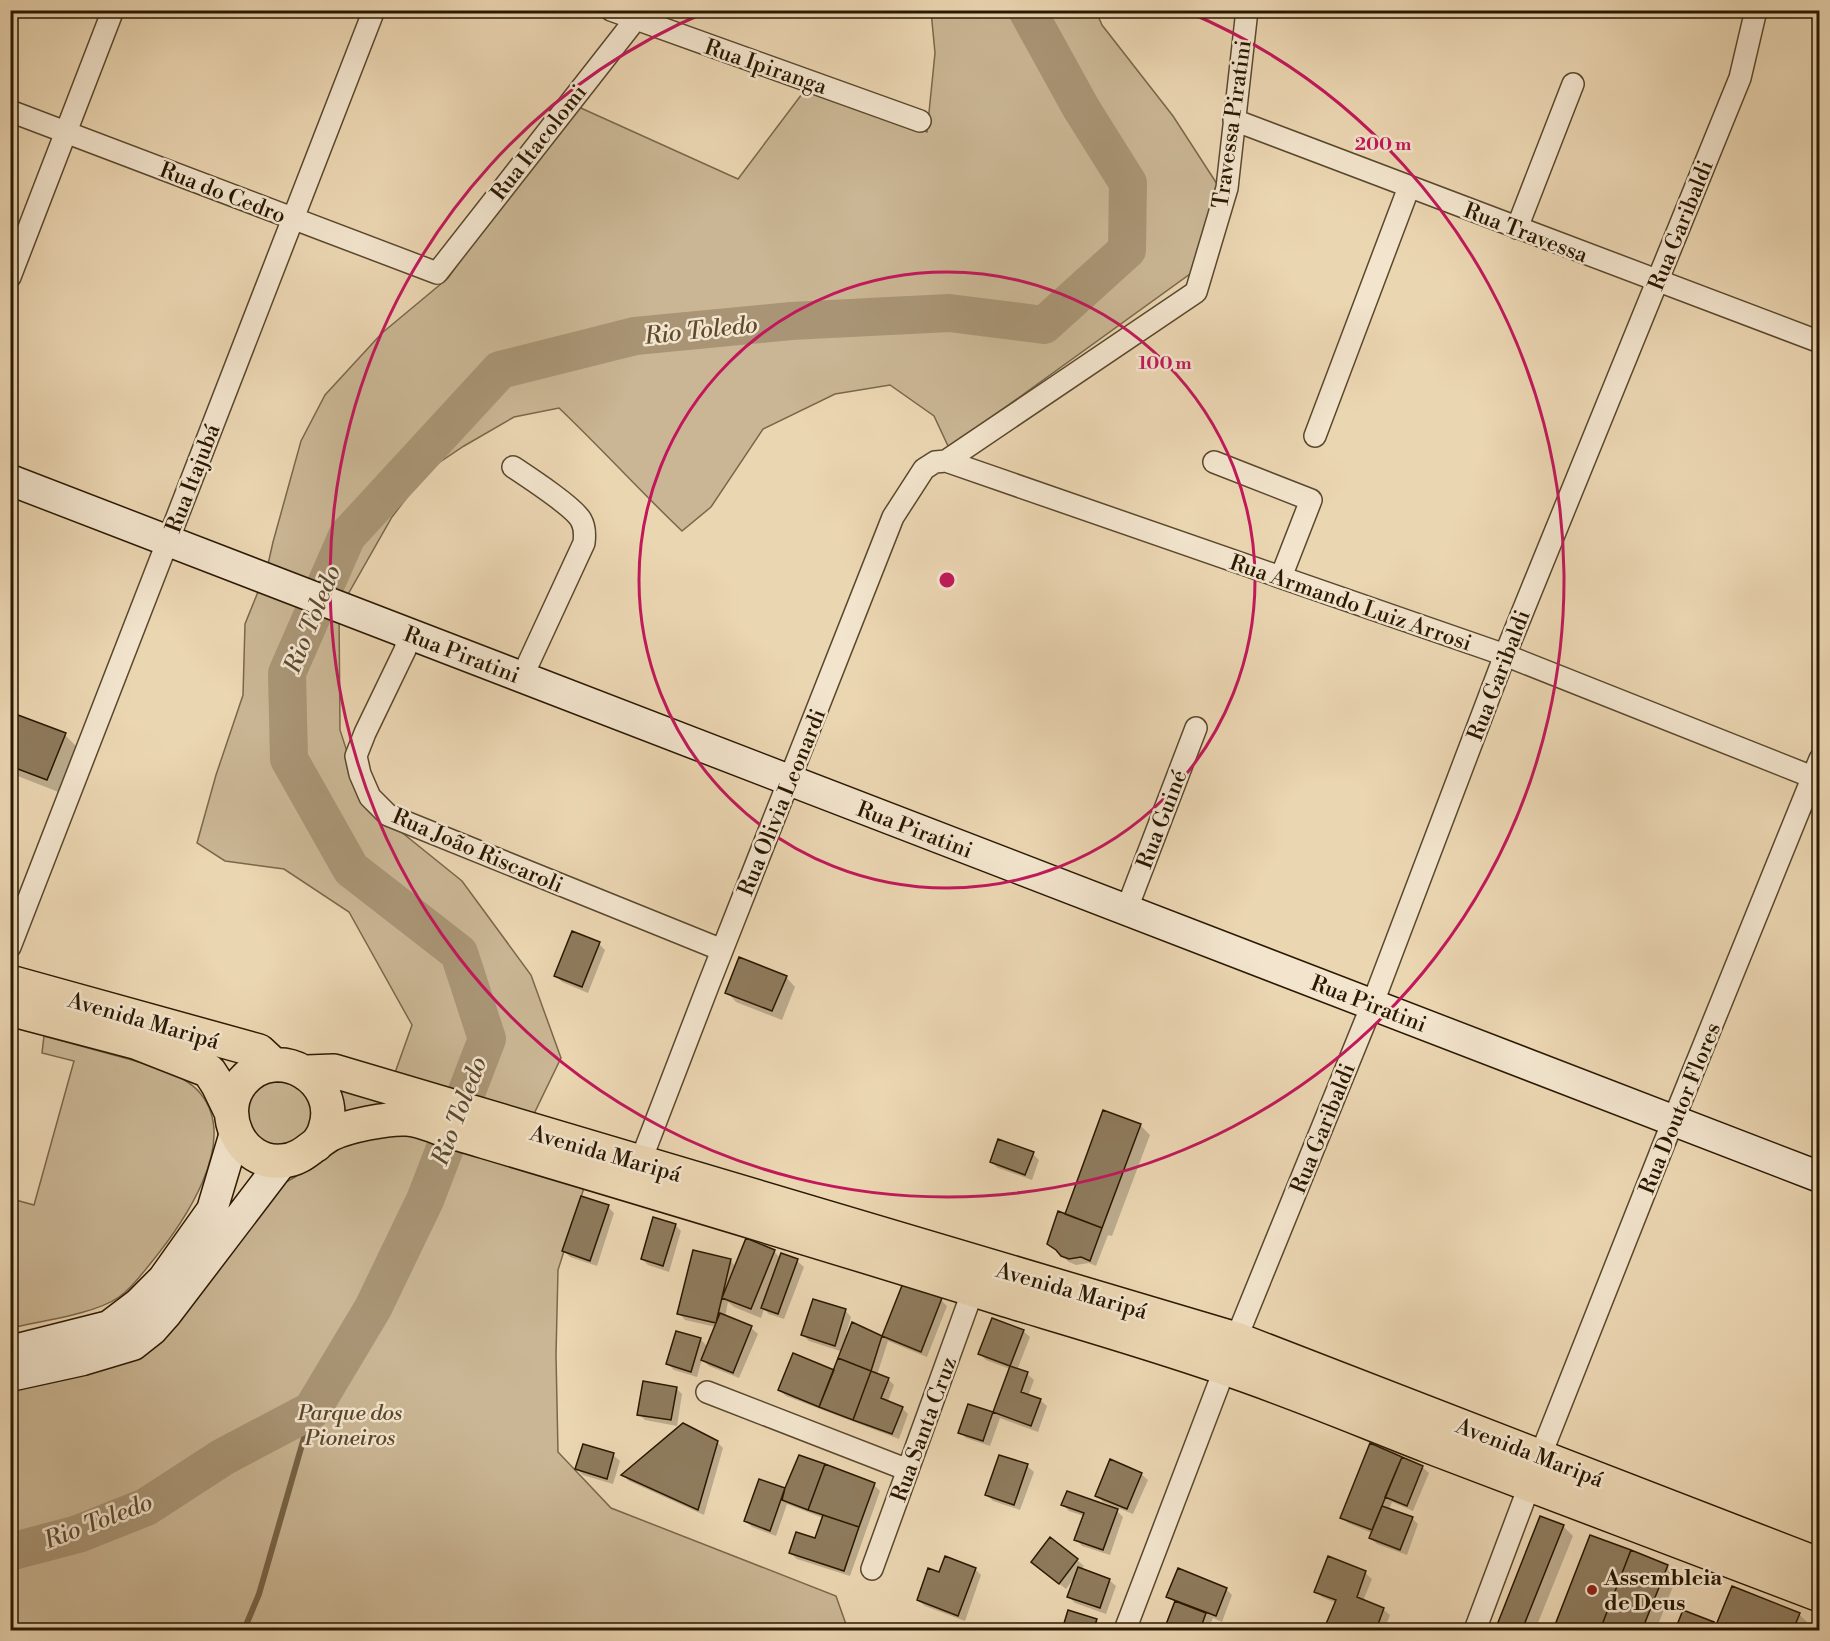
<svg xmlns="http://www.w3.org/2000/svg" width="1830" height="1641" viewBox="0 0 1830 1641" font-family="'Libre Bodoni',serif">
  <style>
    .green { fill: #cab694; stroke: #7a674a; stroke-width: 1.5 }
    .shadow { fill: #0003 }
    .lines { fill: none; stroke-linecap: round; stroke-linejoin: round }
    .stream { stroke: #766346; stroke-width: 6 }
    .river { stroke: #a99575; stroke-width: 38 }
    .building { fill: #8e7b5d; stroke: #2a1800; stroke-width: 1.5 }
    .street-casing { stroke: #5a482c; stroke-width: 24 }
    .secondary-casing { stroke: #2a1800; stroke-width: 33 }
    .primary-casing { stroke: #2a1800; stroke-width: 36 }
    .street { stroke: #f2e4cd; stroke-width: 21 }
    .secondary { stroke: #f2e4cd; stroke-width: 30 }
    .primary { stroke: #ebd6b2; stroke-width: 33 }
    .ring { fill: none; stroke: #c2185b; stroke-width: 3 }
    .poi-dot { fill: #8f2418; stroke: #f2e4cd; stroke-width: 2 }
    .labels { text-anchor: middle; stroke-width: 5; stroke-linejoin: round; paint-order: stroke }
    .street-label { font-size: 22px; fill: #2a1800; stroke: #f2e4cd }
    .park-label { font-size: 22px; font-style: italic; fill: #5a472c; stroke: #f2e4cd }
    .poi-label { font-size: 22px; font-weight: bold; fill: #2a1800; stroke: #f2e4cd; text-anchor: start }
    .water-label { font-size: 24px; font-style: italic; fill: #5d4a2f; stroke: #f2e4cd }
    .centre { fill: #c2185b; stroke: #f2e4cd; stroke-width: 3 }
    .ring-label { font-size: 18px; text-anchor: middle; font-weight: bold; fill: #c2185b; stroke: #f2e4cd; stroke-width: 5; stroke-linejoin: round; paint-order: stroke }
  </style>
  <rect width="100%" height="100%" fill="#ebd6b2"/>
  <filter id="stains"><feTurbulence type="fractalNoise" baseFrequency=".00333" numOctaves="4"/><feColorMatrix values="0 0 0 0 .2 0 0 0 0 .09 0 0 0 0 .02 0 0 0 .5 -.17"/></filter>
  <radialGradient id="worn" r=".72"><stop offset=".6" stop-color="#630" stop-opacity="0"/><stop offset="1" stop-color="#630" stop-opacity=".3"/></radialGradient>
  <!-- green -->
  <path class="green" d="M931,11h165l6,14 71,91 46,71 -18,79 -252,182 -15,-32 -44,-31 -55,9 -72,35 -52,78 -29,24c-42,-40 -81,-83 -123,-123l-45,9 -50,29 -36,24 -36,47 -49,86 -77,-30 7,-31 28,-101 24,-46 57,-62 66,-55 124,-174 166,75 70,-93 119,46 8,-79z
    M262,582l77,30 1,118 9,28 35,60 78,63 69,94 30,83 -32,66 -138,-40 21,-59 -63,-113 -65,-43 -59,-8 -28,-18 19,-68 27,-80 2,-71z
    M44,1036c29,8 58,16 88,24 12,4 28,6 39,12 9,5 23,13 29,21 41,49 -18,132 -50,171 -9,11 -18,24 -31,33 -24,17 -78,24 -108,31v-124l1,-5 22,6 40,-144 -32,-8z
    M275,1081h12l11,5 15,19 1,23 -25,24 -42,-17v-35l17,-16z
    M325,1084l86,19 -66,16z
    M408,1118l181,54 -31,98 -2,85 2,97 53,56 225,88 12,34h-837l-1,-245 267,-198 18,-10 31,-23z"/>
  <!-- shadow -->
  <path class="shadow" d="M10,713l55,22 13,13 -17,45 -51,-20z
    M599,944l6,6 -17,43 -26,-11 -6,-6z
    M786,977l9,10 -13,33 -46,-18 -9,-10z
    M1140,1125l10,10 -38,101 -4,-1 -12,31 -7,-3 -13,2 -7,-3 -21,-18 18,-29z
    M1033,1154l6,6 -7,20 -34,-12 -7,-6z
    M608,1207l6,6 -17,53 -27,-9 -6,-6z
    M675,1225l6,6 -12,41 -21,-7 -6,-6z
    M774,1251l6,7 2,-3 15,6 7,6 -20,52 -15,-5 -5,-5 -3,9 -27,-11 -6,-5 -3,15 26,11 7,6 -19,44 -30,-12 -7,-7 -5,18 -23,-7 -6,-6 32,-25 8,8 8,-20 -31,-7 -6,-7 51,-53 6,7z
    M903,1285l38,15 6,6 -20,51 -39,-16 -11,34 11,4 6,6 -6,16 14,7 6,6 -9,25 -113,-43 -7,-6 56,-18 8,-20 -34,-11 -6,-6 42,-25 6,7 -5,17 3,1 4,-11 30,14z
    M1023,1331l7,6 -13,33 10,4 7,6 -6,16 12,4 7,6 -9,26 -38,-14 -10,28 -24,-8 -6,-6 9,-26 25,8 16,-45 -24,-9 -6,-6z
    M676,1388l6,6 -5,32 -32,-6 -6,-6z
    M717,1442l6,6 -19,67 -75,-34 -6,-6z
    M613,1455l7,6 -7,23 -30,-9 -6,-6z
    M1027,1466l7,6 -14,38 -27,-9 -6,-6z
    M1422,1467l7,6 -16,38 -21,-9 -3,8 23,8 6,6 -11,31 -30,-11 -7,-6 2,-5 -24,-10 -6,-6z
    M1141,1474l7,6 -15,34 -30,-12 -6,-7z
    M760,1481l26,8 88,-4 6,6 -30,85 -53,-17 -7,-6 26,-13 7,-22 -36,-14 -11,32 -24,-9 -6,-6z
    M1063,1505l54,6 6,6 -13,38 -28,-9 -6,-7 8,-23 -15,-5z
    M1541,1518l22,8 10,10 -38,94h-39z
    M1591,1537l76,29 10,10 -21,54h-102z
    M1077,1560l7,6 -3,4 28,10 7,6 -10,28 -31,-11 -6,-6 6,-20 -9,12 -27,-21z
    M975,1569l6,6 -16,46 -40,-15 -7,-6 22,-26z
    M1365,1573l7,6 -9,22 20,8 7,6 -6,15h-50l-6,-7 8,-20 -14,-6 -6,-6z
    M1732,1588l67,26 14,14 -2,2h-135l8,-19 29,12 4,4z
    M1226,1589l6,6 -10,27 -9,-4 -5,12h-38l-4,-3 10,-24 -8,-7z
    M1069,1612l27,8 6,6 -1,4h-38z"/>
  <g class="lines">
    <!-- stream -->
    <path class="stream" d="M244,1630l15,-36 53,-184"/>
    <!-- river -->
    <path class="river" d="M10,1552l68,-18 68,-27 77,-50 89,-47 61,-102 52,-108 62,-161 -28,-86 -108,-84 -62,-110 -2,-86 60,-137 153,-166 135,-34 156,-15 158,-8 95,12 83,-75 1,-67 -47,-75 -54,-98"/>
  </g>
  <!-- building -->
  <path class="building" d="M10,712l56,21 -19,47 -37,-14z
    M572,931l28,11 -18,45 -28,-11z
    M739,957l48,19 -15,35 -47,-18z
    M1103,1110l38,14 -39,104 -37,-14z
    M998,1139l36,13 -9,23 -35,-13z
    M581,1196l28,9 -19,56 -28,-10z
    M1058,1211l44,17 -12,33 -9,-4 -12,2 -8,-3 -5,-6 -9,-6z
    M653,1217l23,7 -13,42 -22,-7z
    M746,1238l29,12 -24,59 -29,-11z
    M693,1250l38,9 -15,64 -39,-9z
    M781,1253l17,6 -20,55 -17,-6z
    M903,1283l39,15 -21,54 -39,-16z
    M813,1299l33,10 -11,37 -34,-11z
    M720,1313l32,13 -19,47 -32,-13z
    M992,1318l32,12 -14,36 -32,-12z
    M852,1322l30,14 -11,35 -33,-13z
    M676,1331l25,7 -10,34 -25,-8z
    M793,1353l41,17 -15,37 -41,-17z
    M838,1358l33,13 -18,49 -34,-13z
    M1010,1366l18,6 -7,20 20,7 -10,27 -38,-14z
    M871,1371l18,7 -8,20 22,9 -11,27 -39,-14z
    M643,1381l34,6 -6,33 -34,-5z
    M968,1404l25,8 -10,29 -25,-8z
    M683,1423l35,18 -20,69 -77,-35z
    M1370,1443l32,14 -30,73 -32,-12z
    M583,1444l31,9 -7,26 -32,-10z
    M799,1455l26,9 -17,46 -26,-10 3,-12z
    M999,1455l29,9 -14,41 -29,-10z
    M1402,1457l21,9 -16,40 -22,-9z
    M1110,1459l32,14 -15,36 -32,-13z
    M825,1464l50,19 -16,44 -51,-17z
    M759,1479l26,9 -15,43 -26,-10z
    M1067,1491l51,18 -15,41 -29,-10 10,-27 -23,-8z
    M1382,1506l31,11 -13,33 -31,-12z
    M823,1515l36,12 -15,44 -55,-18 7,-21 19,6z
    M1540,1516l24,9 -42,105h-10l-15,-5z
    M1590,1535l41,15 -31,80h-47z
    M1050,1537l28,22 -19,25 -28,-22z
    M1631,1550l37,15 -26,65h-42z
    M945,1556l31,12 -18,48 -41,-16 11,-32 11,4z
    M1328,1556l38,15 -9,26 27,11 -8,22h-32l-18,-6 10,-24 -22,-8z
    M1078,1567l32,12 -10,29 -33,-11z
    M1178,1568l49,20 -11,28 -50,-19z
    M1732,1586l68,27 -7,17h-79z
    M1175,1601l31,12 -6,17h-27l-8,-3z
    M1068,1610l29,9 -4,11h-31z
    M1683,1610l31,12 -4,8h-35z"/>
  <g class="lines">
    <!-- street casing -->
    <g class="street-casing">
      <path id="street" d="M611,10l309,111
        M10,111l427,162 198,-253 3,-10
        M1234,120l586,222
        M1517,228l56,-144
        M10,277l103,-267
        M1315,436l94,-249
        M946,461l250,-169 31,-104 20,-178
        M1214,462l97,38 -30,77
        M513,467c15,10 61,40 68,53 4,7 4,15 3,23l-62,134
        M409,633l-4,17 -40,83 -9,23 4,18 10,23 18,18 334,135
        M1126,911l70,-183
        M10,947l364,-937
        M636,1173l72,-187 185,-469 31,-48 11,-7 11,-1 559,194 315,125
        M707,1392l201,78
        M872,1569l105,-290
        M1125,1630l111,-291 136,-334 133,-350 235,-577 16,-68
        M1475,1630l70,-186 128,-323 147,-362"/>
    </g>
    <!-- secondary casing -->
    <g class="secondary-casing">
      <path id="secondary" d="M10,480l1810,697
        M10,1351l99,-25 29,-22 25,-25 49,-69 23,-77
        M10,1376l73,-16 50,-15 19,-15 15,-17 115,-151"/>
    </g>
    <!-- primary casing -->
    <g class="primary-casing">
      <path id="primary" d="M10,982l249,69 15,14
        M10,1009l125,33 74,29 9,14 13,27
        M307,1072l27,-1 902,268 584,226
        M316,1145c3,-4 8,-12 9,-16 17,-49 -48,-87 -82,-48 -27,30 -3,84 39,80 21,-1 32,-18 49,-27 17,-8 56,-16 75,-15 11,0 25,6 36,10 188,56 377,112 564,171 73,22 146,43 218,68 69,23 137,52 204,78 131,50 261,99 392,149"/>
    </g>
    <!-- street -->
    <use href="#street" class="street"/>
    <!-- secondary -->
    <use href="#secondary" class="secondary"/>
    <!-- primary -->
    <use href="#primary" class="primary"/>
  </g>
  <!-- distance rings -->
  <g class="ring">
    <circle cx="947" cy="580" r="308"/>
    <path d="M1188 12A617 617 0 1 1 706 12"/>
  </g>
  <!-- markers -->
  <circle class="poi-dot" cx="1592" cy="1590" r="6"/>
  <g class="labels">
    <!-- street labels -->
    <g class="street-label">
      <text transform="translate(766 66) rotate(19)" y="8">Rua Ipiranga</text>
      <text transform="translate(1231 124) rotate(-82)" y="8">Travessa Piratini</text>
      <text transform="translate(538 142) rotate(-52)" y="8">Rua Itacolomi</text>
      <text transform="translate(223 192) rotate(21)" y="8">Rua do Cedro</text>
      <text transform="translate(1680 225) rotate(-68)" y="8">Rua Garibaldi</text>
      <text transform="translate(1526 232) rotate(21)" y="8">Rua Travessa</text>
      <text transform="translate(192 478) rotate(-69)" y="8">Rua Itajubá</text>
      <text transform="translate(1351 602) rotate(19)" y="8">Rua Armando Luiz Arrosi</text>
      <text transform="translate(462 654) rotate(21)" y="8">Rua Piratini</text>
      <text transform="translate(1498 675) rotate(-69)" y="8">Rua Garibaldi</text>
      <text transform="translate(781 802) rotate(-68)" y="8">Rua Olivia Leonardi</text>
      <text transform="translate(1161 819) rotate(-69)" y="8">Rua Guiné</text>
      <text transform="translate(915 829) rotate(21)" y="8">Rua Piratini</text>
      <text transform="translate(478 850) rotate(23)" y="8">Rua João Riscaroli</text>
      <text transform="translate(1369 1003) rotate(21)" y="8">Rua Piratini</text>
      <text transform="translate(144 1020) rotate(16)" y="8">Avenida Maripá</text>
      <text transform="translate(1679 1108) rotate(-68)" y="8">Rua Doutor Flores</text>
      <text transform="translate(1322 1128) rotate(-68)" y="8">Rua Garibaldi</text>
      <text transform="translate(606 1153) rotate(16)" y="8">Avenida Maripá</text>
      <text transform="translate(1072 1290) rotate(16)" y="8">Avenida Maripá</text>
      <text transform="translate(923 1429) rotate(-70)" y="8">Rua Santa Cruz</text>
      <text transform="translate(1530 1452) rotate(21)" y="8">Avenida Maripá</text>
    </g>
    <!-- park labels -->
    <g class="park-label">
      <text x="350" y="1420">Parque dos<tspan x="350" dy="25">Pioneiros</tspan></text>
    </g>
    <!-- poi labels -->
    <g class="poi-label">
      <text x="1604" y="1585">Assembleia<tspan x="1604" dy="25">de Deus</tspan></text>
    </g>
    <!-- water labels -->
    <g class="water-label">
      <text transform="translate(701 330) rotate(-6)" y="8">Rio Toledo</text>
      <text transform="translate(312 619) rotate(-68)" y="8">Rio Toledo</text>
      <text transform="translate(459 1111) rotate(-69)" y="8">Rio Toledo</text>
      <text transform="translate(98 1521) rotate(-21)" y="8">Rio Toledo</text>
    </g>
  </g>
  <circle cx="947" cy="580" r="9" class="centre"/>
  <g class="ring-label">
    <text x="1383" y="150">200 m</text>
    <text x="1165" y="369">100 m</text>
  </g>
  <!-- margin -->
  <rect width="1830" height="1641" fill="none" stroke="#ebd6b2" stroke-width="36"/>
  <rect x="12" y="12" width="1806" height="1617" fill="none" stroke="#2a1800" stroke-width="3"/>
  <rect x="18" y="18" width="1794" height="1605" fill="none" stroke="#2a1800" stroke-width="1.5"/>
  <rect width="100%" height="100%" filter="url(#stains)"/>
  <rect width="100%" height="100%" fill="url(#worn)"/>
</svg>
